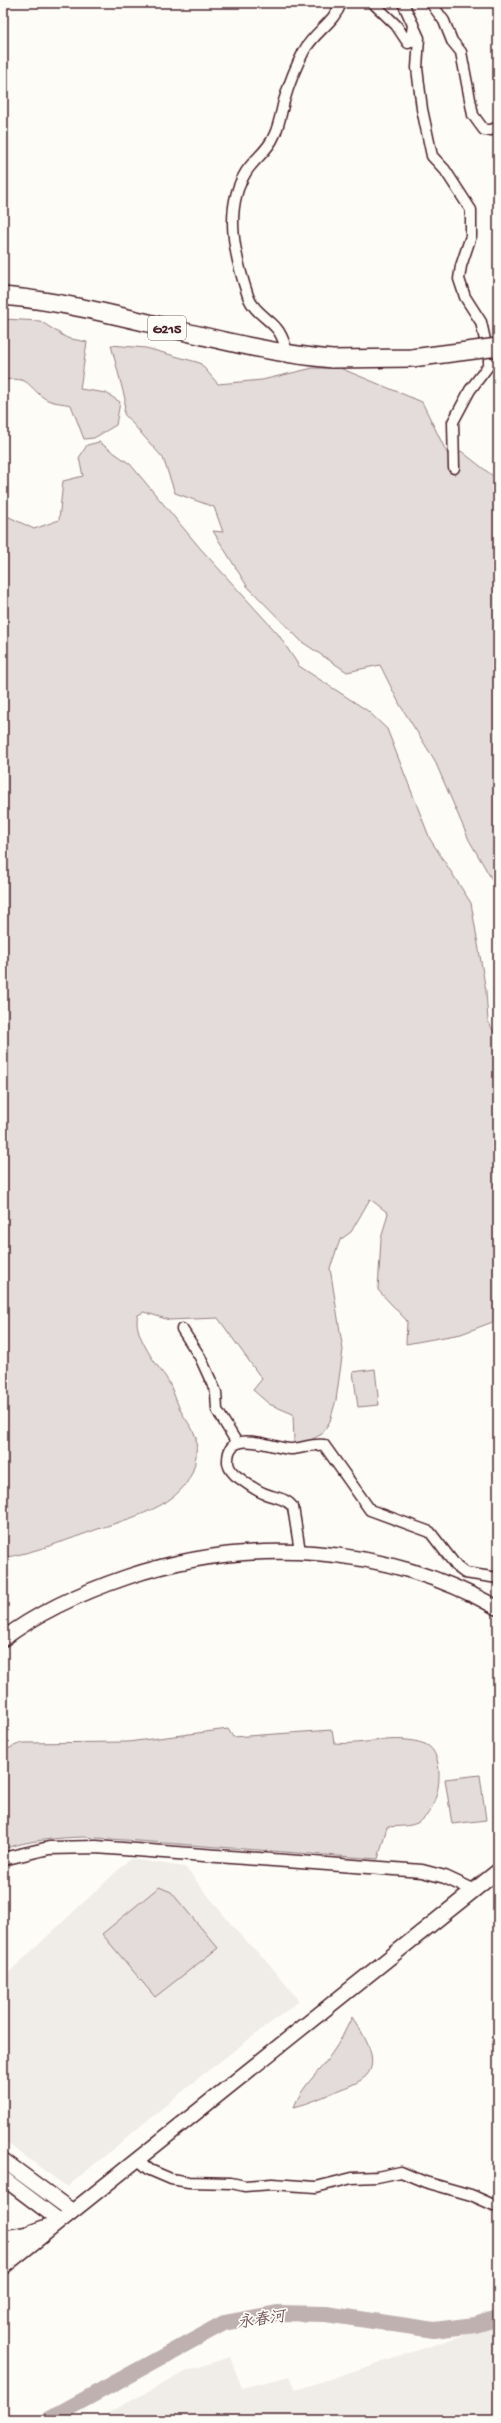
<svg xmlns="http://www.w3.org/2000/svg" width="501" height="2423" viewBox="0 0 501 2423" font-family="'Gochi Hand','LXGW WenKai TC',sans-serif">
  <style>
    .built { fill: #f0ece8 }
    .green { fill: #e3dcda; stroke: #967e82 }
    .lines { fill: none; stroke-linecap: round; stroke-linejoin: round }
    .river { stroke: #c0b1b1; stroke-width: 16 }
    .minor-casing { stroke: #4a1f2b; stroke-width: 13 }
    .tertiary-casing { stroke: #4a1f2b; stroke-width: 15 }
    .secondary-casing { stroke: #4a1f2b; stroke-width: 17 }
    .trunk-casing { stroke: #4a1f2b; stroke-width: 20 }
    .minor { stroke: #fdfcf7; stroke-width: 10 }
    .tertiary { stroke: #fdfcf7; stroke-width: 12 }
    .secondary { stroke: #fdfcf7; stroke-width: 14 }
    .trunk { stroke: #fdfcf7; stroke-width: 17 }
    .trunk-bridge-casing { stroke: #4a1f2b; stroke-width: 20; stroke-linecap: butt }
    .trunk-bridge { stroke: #fdfcf7; stroke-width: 17 }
    .labels { text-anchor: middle; stroke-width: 3.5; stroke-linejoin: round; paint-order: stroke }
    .shield { fill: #fdfcf7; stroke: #806168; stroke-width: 1 }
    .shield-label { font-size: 14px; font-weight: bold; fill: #4a1f2b }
    .water-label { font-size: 16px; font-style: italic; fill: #73525a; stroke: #fdfcf7 }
  </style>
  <rect width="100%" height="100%" fill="#fdfcf7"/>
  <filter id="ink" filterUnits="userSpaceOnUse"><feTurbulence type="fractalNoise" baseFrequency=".025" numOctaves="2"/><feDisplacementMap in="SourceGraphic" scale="8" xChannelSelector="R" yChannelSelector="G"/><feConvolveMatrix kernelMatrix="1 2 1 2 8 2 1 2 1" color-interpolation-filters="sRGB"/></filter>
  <g filter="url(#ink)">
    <!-- built -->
    <path class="built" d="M3,1567h3l2,45 -5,4z
      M130,1859l55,8 54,67 31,31 29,36 -98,75 -134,111 -64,-47v-162z
      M498,2324v96h-403l92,-49 43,-14 12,31 48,-12 6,14z"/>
    <!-- green -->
    <path class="green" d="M3,319l37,2 27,17 20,4 -7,47 26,4 14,9 -4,23 -22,13 -10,1 -13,-34c-8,-2 -20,-2 -27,-7 -19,-14 -13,-21 -41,-18z
      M111,345l35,3 54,15 18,21 44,-4 51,-12h27l82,34 26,53 13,-4 37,29v410l-29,-50 -35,-81 -34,-54 -20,-40 -33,7 -45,-30 -55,-56 -34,-55 10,1 -9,-25 -39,-14 -12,-35 -39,-44 1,-15z
      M99,442l31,22 70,84 78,86 21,32 69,45 19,18 43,110 41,64 15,88 2,30 10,18v281l-37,14 -55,10 1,-23 -29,-31 3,-51 7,-26 -18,-14 -19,33 -11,8 -10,28 13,82 -7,50 -6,21 -8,13 -17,9h-11l-1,-29 -24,-10 -16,-14 9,-11 -44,-61 -49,2 -25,-8 -6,3c-6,17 17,48 27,61 7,10 10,23 15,33 5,11 13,18 16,29 1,6 0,13 0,18 -4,48 -60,60 -98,73 -31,11 -62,23 -95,29v-1044l31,15 25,-9 4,-39 20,-5 -4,-18 8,-13z
      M375,1369l4,36 -21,2 -5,-35z
      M228,1729l5,8 99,-7 2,13c30,3 61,-10 91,1 23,9 16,69 -8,79 -8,4 -21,3 -30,4l-9,32 -294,-22c-28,1 -54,3 -81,12v-98l18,-8 107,-1z
      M480,1775l6,45 -34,4 -7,-45z
      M159,1887l12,5 47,56 -63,49 -53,-63z
      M352,2017c11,17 33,48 9,63 -6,4 -14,7 -20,9 -16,7 -30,14 -47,18 8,-22 26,-35 38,-54 8,-11 14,-24 20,-36z"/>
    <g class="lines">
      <!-- river -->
      <path class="river" d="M47,2420l177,-97 53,-10 49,1 108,16 41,-5 23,-7"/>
      <!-- minor casing -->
      <g class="minor-casing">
        <path id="minor" d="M373,3l23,22 12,18 3,-2 2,-17
          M403,3l16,35 -2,30 5,41 10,47 13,14 26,40v26l-10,30 -2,13 6,18 16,25 8,36v7l-19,25 -17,32 1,46
          M431,3l13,18 8,20 9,11 12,63 11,15h7l7,-3
          M288,354c-3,-8 -5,-18 -11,-25 -9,-11 -24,-18 -29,-33 -13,-39 -25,-87 -2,-124 8,-13 22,-21 28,-36 5,-10 7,-23 10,-35 5,-17 12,-35 20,-50 10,-19 30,-28 37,-48
          M182,1329l18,28 16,35 1,18 20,33
          M300,1551l-7,-44c-8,-10 -19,-9 -30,-14 -10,-4 -19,-12 -28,-18 -3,-3 -7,-8 -7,-13 -1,-36 44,-14 62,-13 11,0 23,-6 34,-4l46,65 60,22 27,35 8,6 33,5
          M137,2159l13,11 21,9 18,3 42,1 14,3 27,-2 44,3 36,-9 25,-1 24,-5 24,10 46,13 27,12"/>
      </g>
      <!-- tertiary casing -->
      <g class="tertiary-casing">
        <path id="tertiary" d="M3,1859l46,-11 47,-1 326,24 23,6 28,13
          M3,2237l23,-4 30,-11
          M3,2253l10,-5 13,-15"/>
      </g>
      <!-- secondary casing -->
      <g class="secondary-casing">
        <path id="secondary" d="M3,1639c37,-28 80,-47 124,-62 124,-41 256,-33 371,31
          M3,2160l69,51
          M3,2178l57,43
          M3,2267l495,-396"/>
      </g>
      <!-- trunk casing -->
      <g class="trunk-casing">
        <path id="trunk" d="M3,296c111,10 217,53 329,63"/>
      </g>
      <!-- minor -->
      <use href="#minor" class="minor"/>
      <!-- tertiary -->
      <use href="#tertiary" class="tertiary"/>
      <!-- secondary -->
      <use href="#secondary" class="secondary"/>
      <!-- trunk -->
      <use href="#trunk" class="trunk"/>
      <!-- trunk-bridge casing -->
      <g class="trunk-bridge-casing">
        <path id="trunk-bridge" d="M332,359l80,-1 86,-11"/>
      </g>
      <!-- trunk-bridge -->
      <use href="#trunk-bridge" class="trunk-bridge"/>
    </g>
  </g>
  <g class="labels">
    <!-- shield labels -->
    <rect class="shield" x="148" y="316" width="38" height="24" rx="3"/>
    <g class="shield-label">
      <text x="167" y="333">G215</text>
    </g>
    <!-- water labels -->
    <g class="water-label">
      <text transform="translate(261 2318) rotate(-8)" y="6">永春河</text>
    </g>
  </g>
  <!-- margin -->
  <rect width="501" height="2423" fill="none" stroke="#fdfcf7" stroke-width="16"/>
  <rect x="8" y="8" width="485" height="2407" fill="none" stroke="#4a1f2b" stroke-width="1.5" filter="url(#ink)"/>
</svg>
